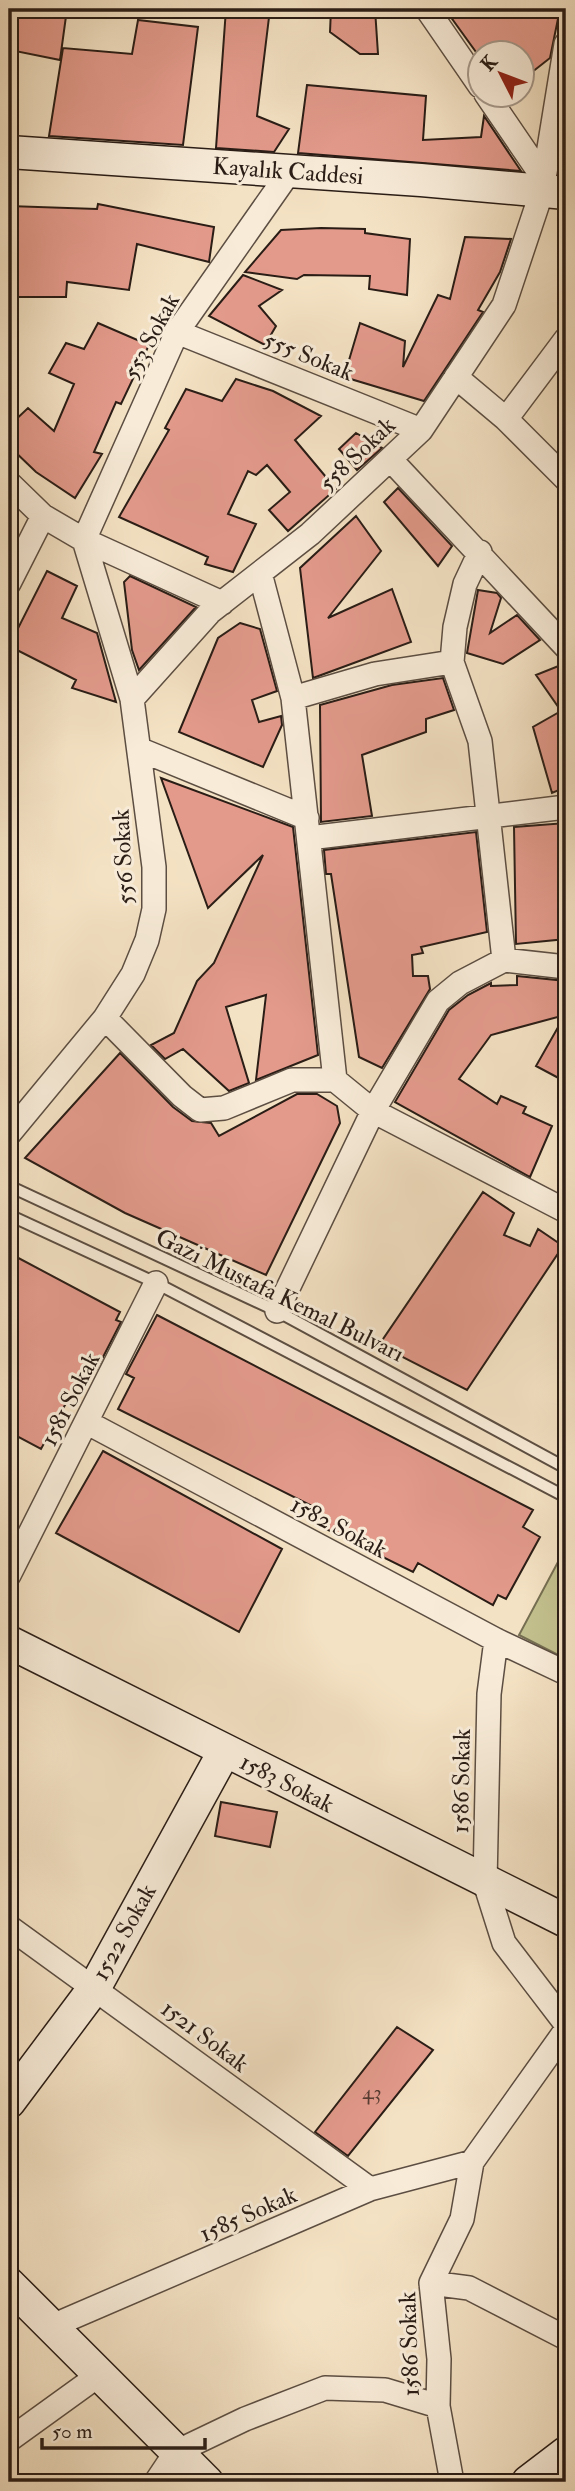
<svg xmlns="http://www.w3.org/2000/svg" width="575" height="2491" viewBox="0 0 575 2491" font-family="'IM FELL Double Pica',serif">
  <style>
    .green { fill: #c3c18f; stroke: #766f52; stroke-width: 2 }
    .building { fill: #e39a8b; stroke: #2a1d16; stroke-width: 2 }
    .lines { fill: none; stroke-linecap: round; stroke-linejoin: round }
    .lane-casing { stroke: #5c4e42; stroke-width: 14 }
    .street-casing { stroke: #5c4e42; stroke-width: 26 }
    .secondary-casing { stroke: #2a1d16; stroke-width: 35 }
    .lane { stroke: #f8ecd9; stroke-width: 10 }
    .street { stroke: #f8ecd9; stroke-width: 23 }
    .secondary { stroke: #f8ecd9; stroke-width: 32 }
    .labels { text-anchor: middle; stroke-width: 6; stroke-linejoin: round; paint-order: stroke }
    .number-label { font-size: 21px; fill: #583c33 }
    .street-label { font-size: 24px; fill: #2a1d16; stroke: #f8ecd9 }
  </style>
  <rect width="100%" height="100%" fill="#f4e2c4"/>
  <filter id="stains"><feTurbulence type="fractalNoise" baseFrequency=".00286" numOctaves="4"/><feColorMatrix values="0 0 0 0 .2 0 0 0 0 .09 0 0 0 0 .02 0 0 0 .5 -.17"/></filter>
  <radialGradient id="worn" r=".72"><stop offset=".6" stop-color="#630" stop-opacity="0"/><stop offset="1" stop-color="#630" stop-opacity=".3"/></radialGradient>
  <!-- green -->
  <path class="green" d="M566,1547v112l-47,-24z"/>
  <!-- building -->
  <path class="building" d="M9,9h58l-7,51 -45,-9z
    M226,9h44l-13,107 32,13 -15,23 -58,-4z
    M331,9h44l3,45h-18l-30,-22z
    M445,9h115l-10,49 -28,22v-28h-46z
    M138,20l60,7 -15,118 -134,-9 14,-88 69,6z
    M307,85l119,11 -3,44 58,-3 3,-21 37,55 -223,-18z
    M98,204l116,23 -5,35 -72,-18 -8,46 -62,-8 -1,15h-57v-91l88,3z
    M321,228l44,1v4l45,6 -3,56 -38,-6 1,-13 -66,-1 -7,4 -52,-7 36,-42z
    M465,237l46,2 -11,33 -22,38 5,2 -59,89 -80,-24 16,-54 45,18 -2,26 35,-72 12,4z
    M243,275l39,15 -23,16 17,20 -11,19 -56,-29z
    M98,323l51,22 -28,59 -5,-2 -22,50 8,2 -27,44 -39,-26 -27,-26v-20l19,-18 26,23 20,-47 -25,-11 17,-30 18,6z
    M236,379l37,12 48,25 -26,24 41,49 -48,42 -19,-21 21,-18 -23,-27 -11,10 -8,-4 -20,43 28,10 -23,48 -28,-8 3,-7 -89,-40 50,-87 -4,-2 21,-39 36,12z
    M356,433l26,15 -25,22 -18,-21z
    M398,488l54,58 -14,20 -54,-64z
    M356,516l25,35 -53,67 64,-29 19,53 -98,36 -13,-110z
    M47,571l30,15 -15,32 35,15 19,69 -44,-14 4,-8 -67,-34z
    M130,576l66,31 -57,63 -7,-20 -8,-68z
    M478,590l19,3 4,5 -11,35 27,-18 23,25 -37,24 -36,-11z
    M240,623l20,6 17,62 -25,9 7,22 22,-6 1,9 -19,42 -84,-35 39,-94z
    M566,663v124l-14,6 -19,-66 28,-16 -25,-36z
    M443,678l11,32 -28,9v13l-64,23 10,61 -51,6 -1,-117 72,-20z
    M161,778l132,49 25,228 -62,25 10,-85 -40,12 23,76 -20,8 -46,-42 -18,10 -14,-14 23,-12 23,-52 17,-18 49,-108 -55,53z
    M566,823l-4,78h4v38l-50,5 -2,-117z
    M476,832l11,100 -66,15 2,6 -11,2 1,21h15l2,13 -48,79 -23,-11 -28,-183h-5l-2,-24z
    M517,976l49,5v101l-30,-16 29,-51 -74,20 -32,44 38,25 4,-8 25,11 -3,6 29,13 -22,51 -135,-75 54,-92 19,-15 23,-12v3l26,-1z
    M120,1053l53,54 19,14 19,2 8,13 78,-42h20l20,12 3,17 -74,152 -141,-62 -100,-55z
    M483,1192l31,21 -10,22 26,11 8,-17 25,17 -96,144 -88,-45z
    M9,1253l111,59 -4,8 5,2 -20,39 -5,9 -5,-2 -4,7 -4,-3 -42,77 -32,-17z
    M157,1315l376,195 -10,17 17,10 -34,62 -8,-4 -5,10 -75,-42 -5,9 -103,-51 6,-13 -198,-99 16,-31 -8,-4z
    M103,1451l179,98 -43,83 -183,-99z
    M221,1802l56,10 -7,35 -55,-11z
    M397,2027l36,23 -85,106 -33,-24z"/>
  <g class="lines">
    <!-- lane casing -->
    <g class="lane-casing">
      <path id="lane" d="M9,1186l268,125 289,157
        M9,1215l147,68 410,214"/>
    </g>
    <!-- street casing -->
    <g class="street-casing">
      <path id="street" d="M427,9l53,77
        M486,94l58,85
        M177,332l244,98
        M456,377l50,42 60,60
        M506,419l60,-80
        M390,459l176,188
        M9,483l34,33 41,24 138,63
        M84,540l93,-208 113,-161
        M480,552l-15,32 -10,43 -3,35 28,79 24,219
        M260,573l33,125 42,382
        M9,583l34,-67
        M293,698l82,-24 77,-12
        M132,699l78,-87 100,-78 111,-104 83,-125 38,-114 24,-147
        M141,750l166,68
        M309,838l257,-31
        M105,1018l77,78 18,14 24,-2 68,-28h43l38,31 193,100
        M9,1134l96,-116 28,-44 14,-34 7,-31v-42l-22,-168 -48,-159
        M277,1311l96,-200 65,-110 22,-18 44,-23 62,7
        M88,1423l408,217 70,33
        M9,1575l147,-292
        M496,1640l-7,54 -4,189 19,60 62,81
        M9,1927l361,262
        M431,2283l38,5 97,50
        M50,2327l320,-138 102,-27
        M9,2440l90,-65
        M156,2482l20,-30 69,-33 80,-31 60,2 53,16
        M452,2482l-14,-76 1,-47 -8,-76 31,-64 10,-57 94,-132"/>
    </g>
    <!-- secondary casing -->
    <g class="secondary-casing">
      <path id="secondary" d="M9,152l412,28 145,13
        M9,1642l557,279
        M9,2102l86,-115 129,-235
        M9,2284l198,198
        M528,2482l38,-29"/>
    </g>
    <!-- lane -->
    <use href="#lane" class="lane"/>
    <!-- street -->
    <use href="#street" class="street"/>
    <!-- secondary -->
    <use href="#secondary" class="secondary"/>
  </g>
  <g class="labels">
    <!-- number labels -->
    <g class="number-label">
      <text x="372" y="2099">43</text>
    </g>
    <!-- street labels -->
    <g class="street-label">
      <text transform="translate(288 171) rotate(4)" y="8">Kayalık Caddesi</text>
      <text transform="translate(151 336) rotate(-62)" y="8">553 Sokak</text>
      <text transform="translate(309 356) rotate(22)" y="8">555 Sokak</text>
      <text transform="translate(357 454) rotate(-44)" y="8">558 Sokak</text>
      <text transform="translate(123 857) rotate(-93)" y="8">556 Sokak</text>
      <text transform="translate(280 1295) rotate(26)" y="8">Gazi Mustafa Kemal Bulvarı</text>
      <text transform="translate(70 1399) rotate(-63)" y="8">1581 Sokak</text>
      <text transform="translate(339 1527) rotate(28)" y="8">1582 Sokak</text>
      <text transform="translate(461 1781) rotate(-89)" y="8">1586 Sokak</text>
      <text transform="translate(287 1783) rotate(27)" y="8">1583 Sokak</text>
      <text transform="translate(124 1932) rotate(-61)" y="8">1522 Sokak</text>
      <text transform="translate(205 2036) rotate(37)" y="8">1521 Sokak</text>
      <text transform="translate(248 2214) rotate(-24)" y="8">1585 Sokak</text>
      <text transform="translate(409 2344) rotate(-92)" y="8">1586 Sokak</text>
    </g>
  </g>
  <!-- margin -->
  <rect width="575" height="2491" fill="none" stroke="#f4e2c4" stroke-width="35"/>
  <rect x="10" y="10" width="554" height="2470" fill="none" stroke="#2a1d16" stroke-width="3.5"/>
  <rect x="18" y="18" width="540" height="2456" fill="none" stroke="#2a1d16" stroke-width="2"/>
  <!-- north arrow -->
  <g transform="translate(501 74) rotate(312)"><circle r="33" fill="#f8ecd9" stroke="#a6998b" stroke-width="2"/>
  <path d="M0-5L12 26L0 18L-12 26Z" fill="#8f2418"/>
  <text y="-10" font-size="19" font-weight="bold" text-anchor="middle" fill="#2a1d16">K</text>
  </g>
  <!-- scale -->
  <path d="M42 2438v10h163v-10" fill="none" stroke="#2a1d16" stroke-width="3.5"/>
  <text x="52" y="2438" font-size="21" fill="#2a1d16" stroke="#f8ecd9" stroke-width="5" paint-order="stroke">50 m</text>
  <rect width="100%" height="100%" filter="url(#stains)"/>
  <rect width="100%" height="100%" fill="url(#worn)"/>
</svg>
